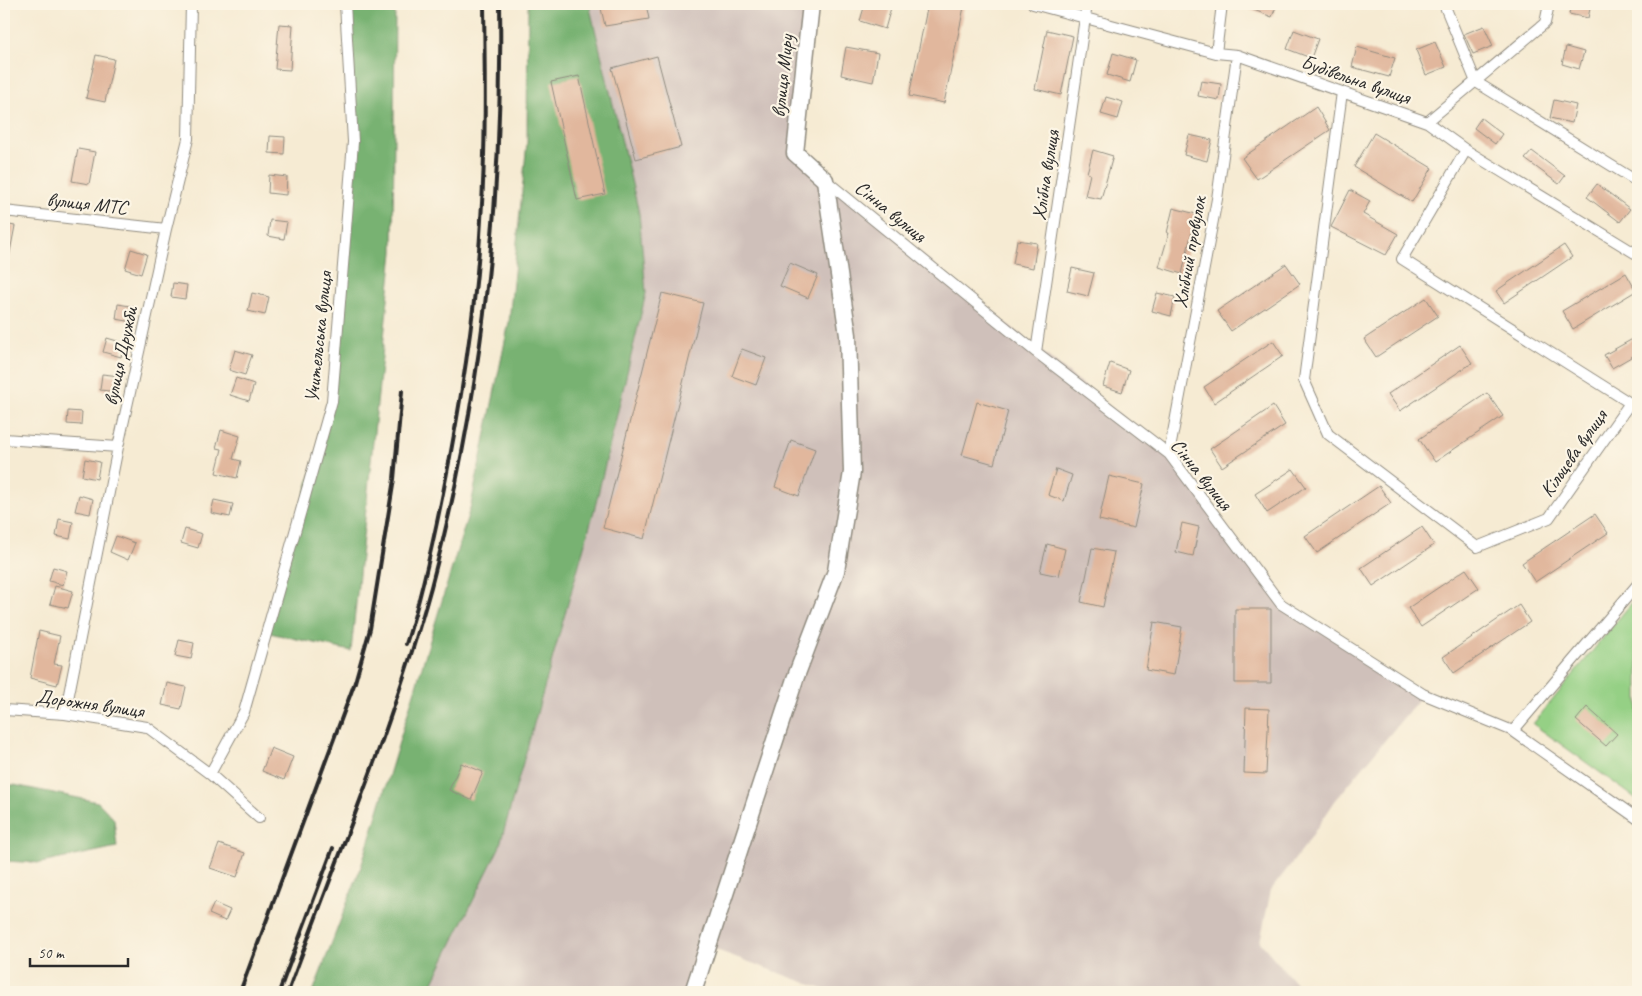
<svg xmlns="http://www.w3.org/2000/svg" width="1642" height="996" viewBox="0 0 1642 996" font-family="Caveat,sans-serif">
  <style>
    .industrial { fill: #cfc0ba }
    .green { fill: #95d085; stroke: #607e58 }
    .forest { fill: #78b272; stroke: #526e4e }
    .building { fill: #e1b79d }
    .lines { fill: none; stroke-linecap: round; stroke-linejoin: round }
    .street-casing { stroke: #908b7f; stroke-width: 12 }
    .primary-casing { stroke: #908b7f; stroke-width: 19 }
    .street { stroke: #fff; stroke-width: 10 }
    .primary { stroke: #fff; stroke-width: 16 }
    .rail { stroke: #2b2b2b; stroke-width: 4 }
    .labels { text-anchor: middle; stroke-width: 4.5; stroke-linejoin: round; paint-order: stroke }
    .street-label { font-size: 20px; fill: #2b2b2b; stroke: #fcf5e5 }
  </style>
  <rect width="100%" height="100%" fill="#fcf5e5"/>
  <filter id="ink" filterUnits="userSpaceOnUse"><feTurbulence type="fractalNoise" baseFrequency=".02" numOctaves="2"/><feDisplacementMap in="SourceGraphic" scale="10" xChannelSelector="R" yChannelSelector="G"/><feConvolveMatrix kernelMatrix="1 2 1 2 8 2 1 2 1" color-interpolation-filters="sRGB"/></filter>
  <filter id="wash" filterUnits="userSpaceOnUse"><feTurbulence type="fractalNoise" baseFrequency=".0096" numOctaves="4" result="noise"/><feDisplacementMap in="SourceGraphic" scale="20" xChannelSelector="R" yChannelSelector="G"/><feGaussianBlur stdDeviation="1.12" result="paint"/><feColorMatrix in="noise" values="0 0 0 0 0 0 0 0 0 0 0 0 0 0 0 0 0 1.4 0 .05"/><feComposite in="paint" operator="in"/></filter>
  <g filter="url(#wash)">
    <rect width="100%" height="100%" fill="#f6ebd3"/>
    <!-- industrial -->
    <path class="industrial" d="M589,4h222l-16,149 374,301 112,150 142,90 -88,107 -30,45 -34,44 -11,52 43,50h-472l-123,-45 -15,45h-265l71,-144 95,-337 52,-218 -7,-80z"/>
    <!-- green -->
    <path class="green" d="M1638,595v205l-105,-76z"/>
    <!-- forest -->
    <path class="forest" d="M345,4h50l-2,248 -42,399 -86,-19 67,-231 21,-259z
      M528,4h61l50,209 7,80 -52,218 -95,337 -71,144h-115l49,-128 109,-359 38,-183 18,-180z
      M4,785h10l84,17 16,17 3,28 -76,16 -37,-2z"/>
    <g id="blocks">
      <!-- building -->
      <path class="building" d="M600,4h46l3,15 -44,7z
        M865,4h27l-7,25 -25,-8z
        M928,4h21l15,3 -20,96 -35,-7z
        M1238,4h39l-5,13z
        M1571,4h20l-3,14 -19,-4z
        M279,24l14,1 -3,45 -15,-1z
        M1484,26l9,20 -20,8 -9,-20z
        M1047,30l26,6 -12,59 -26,-6z
        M1294,30l24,9 -7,19 -24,-9z
        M1435,42l11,25 -20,8 -10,-25z
        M846,47l32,6 -5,29 -32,-7z
        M1357,47l38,11 -6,19 -37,-10z
        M1566,47l18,5 -5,17 -17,-5z
        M1113,53l23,7 -6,22 -23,-7z
        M96,55l18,4 -9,43 -19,-4z
        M657,56l24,91 -45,12 -24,-91z
        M579,76l26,118 -28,6 -26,-118z
        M1201,81l20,3 -2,16 -21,-4z
        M1106,97l17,5 -5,17 -17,-5z
        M1554,100l22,5 -4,18 -22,-5z
        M1316,107l14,23 -73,49 -15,-21z
        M1481,118l21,16 -7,10 -21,-16z
        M1374,133l58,35 -20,34 -58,-35z
        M1189,135l23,5 -5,21 -23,-6z
        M270,136l15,1 -1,17 -15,-1z
        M78,149l17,3 -6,32 -17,-3z
        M1093,150l20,6 -12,43 -16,-3 5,-22 -3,-1z
        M1532,151l33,25 -6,8 -34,-25z
        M269,175l18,2 -1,18 -18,-2z
        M1597,184l33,25 -10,13 -33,-25z
        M1350,190l20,11 -7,13 35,20 -12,21 -55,-28z
        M1173,208l23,6 -14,60 -23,-7 10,-34h-2z
        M270,220l17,2 -3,17 -16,-3z
        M4,224l11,2 -6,31h-5z
        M1017,240l20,3 -4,25 -20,-4z
        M1564,245l8,12 -68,46 -8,-12z
        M131,249l16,5 -6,20 -16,-5z
        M790,263l28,12 -10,23 -28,-12z
        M1286,264l14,20 -69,47 -14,-20z
        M1072,268l22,5 -6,23 -21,-5z
        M1626,273l10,18 -63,38 -11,-18z
        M173,283l14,2 -2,14 -14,-2z
        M252,293l17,4 -4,18 -17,-4z
        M662,293l41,10 -59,236 -41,-11z
        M1157,293l18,4 -4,19 -19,-5z
        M1426,298l12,18 -62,41 -12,-18z
        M118,304l18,3 -3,15 -17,-3z
        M1638,336v17l-26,15 -8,-13z
        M107,338l17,5 -3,14 -18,-5z
        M1273,341l10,15 -69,47 -10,-16z
        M1460,345l12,18 -72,48 -12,-17z
        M742,349l24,9 -10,27 -24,-9z
        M235,350l17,5 -7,20 -16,-5z
        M1110,363l19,7 -7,22 -19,-6z
        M102,374l18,2 -2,16 -18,-2z
        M236,378l18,6 -5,17 -19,-6z
        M1487,393l16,23 -68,46 -16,-23z
        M977,402l31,9 -14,53 -32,-9z
        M1273,406l12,19 -63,42 -12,-18z
        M68,411l14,1 -1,13 -14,-1z
        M221,430l19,6 -7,23 8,2 -4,17 -21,-5 6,-24 -6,-1z
        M791,440l24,9 -16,47 -24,-9z
        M85,459l15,3 -3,17 -15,-3z
        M1056,469l16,6 -8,26 -16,-6z
        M1293,469l13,18 -39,26 -12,-19z
        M1109,476l35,8 -10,44 -35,-8z
        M1379,486l12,17 -74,50 -12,-17z
        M79,495l14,4 -3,15 -15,-3z
        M214,500l19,4 -3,13 -19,-4z
        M1595,514l13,19 -73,49 -13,-19z
        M59,519l14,3 -3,17 -14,-3z
        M1182,523l17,4 -6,29 -17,-4z
        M1422,527l12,18 -61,41 -12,-18z
        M185,529l17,5 -4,14 -17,-5z
        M116,536l19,7 -7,17 -18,-8z
        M1047,544l18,5 -6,27 -19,-4z
        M1092,548l22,4 -11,55 -22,-5z
        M53,567l14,4 -4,14 -14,-4z
        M1466,569l13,19 -58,39 -13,-19z
        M55,586l18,5 -5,17 -18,-4z
        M1519,605l11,17 -76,51 -11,-16z
        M1235,609h36v74h-36z
        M1154,622l28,5 -8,48 -28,-5z
        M39,631l21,5 -6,28 8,1 -5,20 -27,-7z
        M179,640l15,3 -3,16 -16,-3z
        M167,683l19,4 -5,22 -19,-4z
        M1587,707l30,27 -11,12 -30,-26z
        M1246,708l23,1 -3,65 -22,-1z
        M271,748l22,9 -9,23 -22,-9z
        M461,763l22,9 -12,28 -22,-10z
        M219,844l26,9 -8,24 -27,-9z
        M214,903l16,7 -5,11 -16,-7z"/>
    </g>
  </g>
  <g filter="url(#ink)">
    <use href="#blocks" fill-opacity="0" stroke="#908b7f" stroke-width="1"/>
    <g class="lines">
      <!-- street casing -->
      <g class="street-casing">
        <path id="street" d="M1033,4l183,49 21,2 190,67 39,28 172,105
          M1444,4l32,78 162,100
          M1216,53l6,-49
          M1342,92l-38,288 24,54 149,113 72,-29 81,-115 -228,-144 64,-109
          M1427,122l118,-99 4,-19
          M825,180l211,172 133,102 112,150 142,90 90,37 125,88
          M4,211l162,18
          M1036,352l51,-348
          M4,439l114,8
          M1169,454l48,-255 20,-144
          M4,710l61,4 82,13 63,47 49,44
          M65,714l53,-267 48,-218 22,-90 3,-135
          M1513,731l125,-147
          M210,774l34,-62 88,-311 21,-259 -8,-138"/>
      </g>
      <!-- primary casing -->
      <g class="primary-casing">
        <path id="primary" d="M693,992l102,-313 41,-108 16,-99 -4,-137 -23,-155 -30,-27 16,-149"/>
      </g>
      <!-- street -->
      <use href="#street" class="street"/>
      <!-- primary -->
      <use href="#primary" class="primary"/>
      <!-- rail -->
      <path class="rail" d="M406,644c16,-49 27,-101 37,-151 18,-90 33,-181 38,-273 5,-72 4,-144 3,-216
        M240,992l115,-310 15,-53 24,-150 8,-88
        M279,992l54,-144
        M288,992c49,-134 105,-267 143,-405 51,-190 72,-387 69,-583"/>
    </g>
  </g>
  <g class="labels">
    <!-- street labels -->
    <g class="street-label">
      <text transform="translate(782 76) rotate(-84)" y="7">вулиця Миру</text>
      <text transform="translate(1356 79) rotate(19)" y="7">Будівельна вулиця</text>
      <text transform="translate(1045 175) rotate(-81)" y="7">Хлібна вулиця</text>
      <text transform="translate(87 203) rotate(6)" y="7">вулиця МТС</text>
      <text transform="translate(891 211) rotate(39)" y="7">Сінна вулиця</text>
      <text transform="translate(1189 252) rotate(-80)" y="7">Хлібний провулок</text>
      <text transform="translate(318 337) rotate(-84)" y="7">Учительська вулиця</text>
      <text transform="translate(120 356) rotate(-78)" y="7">вулиця Дружби</text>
      <text transform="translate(1573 453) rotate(-55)" y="7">Кільцева вулиця</text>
      <text transform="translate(1202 474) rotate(51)" y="7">Сінна вулиця</text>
      <text transform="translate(90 703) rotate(8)" y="7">Дорожня вулиця</text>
    </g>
  </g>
  <!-- margin -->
  <rect width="1642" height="996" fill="none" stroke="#fcf5e5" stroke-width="20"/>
  <!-- scale -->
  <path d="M30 958v8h98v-8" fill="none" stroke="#2b2b2b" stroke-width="2.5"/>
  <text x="38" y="958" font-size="15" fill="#2b2b2b" stroke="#fcf5e5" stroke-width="4" paint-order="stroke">50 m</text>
</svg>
